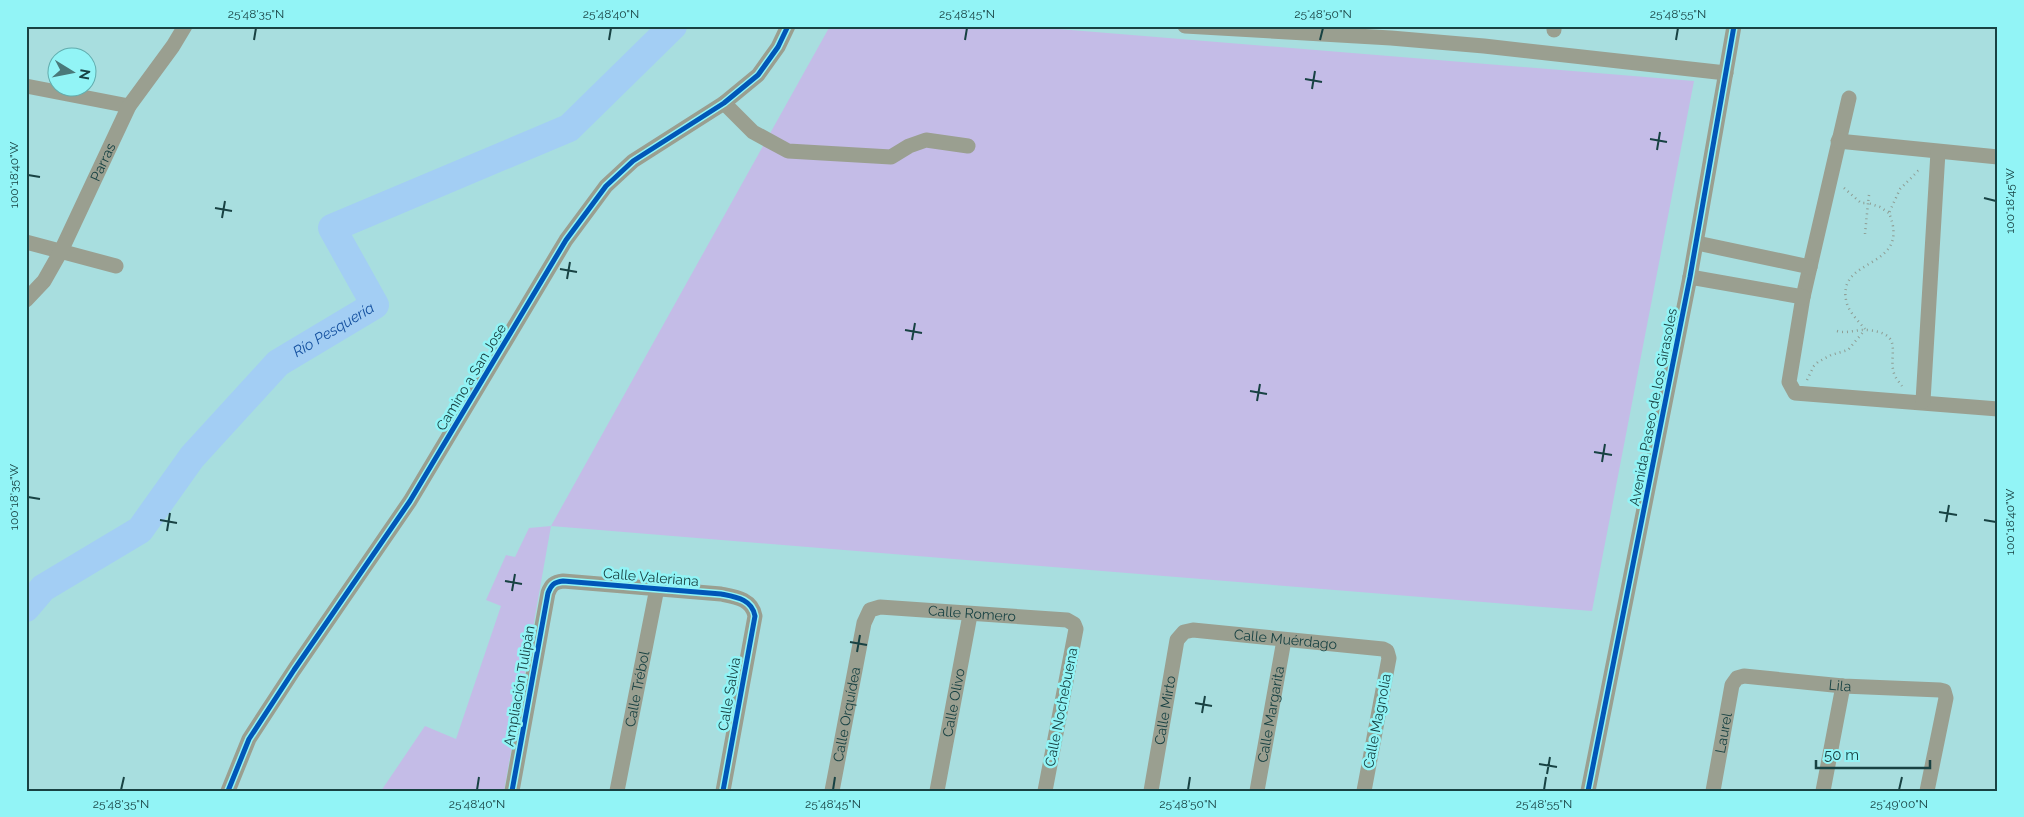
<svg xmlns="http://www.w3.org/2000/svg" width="2024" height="817" viewBox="0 0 2024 817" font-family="Raleway,sans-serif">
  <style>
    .green { fill: #c4bce7 }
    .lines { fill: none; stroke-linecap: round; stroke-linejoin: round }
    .river { stroke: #a3cef4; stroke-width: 28 }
    .path { stroke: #8e9d94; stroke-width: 2.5; stroke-dasharray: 1 4; stroke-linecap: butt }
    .minor { stroke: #9a9f90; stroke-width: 15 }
    .cycleway-casing { stroke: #92f4f6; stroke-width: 8 }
    .cycleway { stroke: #0057b8; stroke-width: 5 }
    .ticks { fill: none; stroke: #184243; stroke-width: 2 }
    .labels { text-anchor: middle; stroke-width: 5; stroke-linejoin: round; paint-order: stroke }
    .street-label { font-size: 14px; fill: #184243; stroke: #92f4f6 }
    .water-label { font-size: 15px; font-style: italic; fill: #1652a0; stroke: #92f4f6 }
    .neatline { fill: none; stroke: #184243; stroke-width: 2 }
    .ticks-label { font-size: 12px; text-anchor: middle; fill: #184243 }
  </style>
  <rect width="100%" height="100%" fill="#a8dedf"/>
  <!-- green -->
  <path class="green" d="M830,26h192l672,55 -102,530 -1041,-85 -47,265h-123l44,-65 31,13 45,-133 -15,-6 20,-45 9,2 14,-29 22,-2z"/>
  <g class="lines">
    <!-- river -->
    <path class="river" id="s1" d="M26,608l17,-20 97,-58 52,-73 86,-94 97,-58 -43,-77 237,-100 104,-102"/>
    <!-- path -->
    <path class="path" d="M1844,188l17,15h7l-3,31
      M1869,195l-1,8 12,4 9,6
      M1865,329c-6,-7 -15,-16 -18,-25 -14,-49 66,-32 42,-91l11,-24 18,-18 4,-1
      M1837,331c11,3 20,-2 31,-1 39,4 18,26 27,46 2,4 5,7 7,10
      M1807,380l7,-14 4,-4 13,-7 17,-5 16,-19"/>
    <!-- minor -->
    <g class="minor">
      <path d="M1185,26l206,12 93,8 242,27"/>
      <path d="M1554,30v-4"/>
      <path d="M26,86l103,20"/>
      <path d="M1849,98l-46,199 -14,85 6,11 203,16"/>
      <path d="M724,103l29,29 35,19 103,6 18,-11 17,-6 42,6"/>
      <path d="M1838,141l160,16"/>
      <path d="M26,242l90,24"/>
      <path d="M1697,243l113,24"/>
      <path d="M1690,277l113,20"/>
      <path id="s2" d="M26,300l18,-19 17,-30 68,-145 44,-60 12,-20"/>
      <path d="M1923,401l15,-249"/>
      <path d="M228,791l21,-52 45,-69 116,-169 156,-261 40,-54 27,-25 91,-58 34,-28 20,-28 10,-21"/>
      <path d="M512,791l36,-198c3,-8 6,-11 15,-12l158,13c15,3 31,5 34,22l-32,175"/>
      <path id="s3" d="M617,791l40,-203"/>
      <path id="s4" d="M832,791l32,-168 6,-13 10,-3 187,13 7,4 2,5 -31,162"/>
      <path id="s5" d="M937,791l33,-176"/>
      <path id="s6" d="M1151,791l26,-151 7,-8 9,-2 190,19 4,2 2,7 -25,133"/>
      <path id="s7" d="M1257,791l27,-151"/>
      <path d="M1588,791l102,-514 44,-251"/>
      <path id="s8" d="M1713,791l19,-106 5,-7 7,-2 99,10 97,4 4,1 2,7 -19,93"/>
      <path d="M1823,791l20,-105"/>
    </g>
    <!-- cycleway casing -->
    <g class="cycleway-casing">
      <path id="cycleway" d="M228,791l21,-52 45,-69 116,-169 156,-261 40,-54 27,-25 91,-58 34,-28 20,-28 10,-21
        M512,791l36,-198c3,-8 6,-11 15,-12l158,13c15,3 31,5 34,22l-32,175
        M1588,791l102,-514 44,-251"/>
    </g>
    <!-- cycleway -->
    <use href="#cycleway" class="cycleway"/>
  </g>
  <!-- ticks -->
  <path class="ticks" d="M254,40l2,-12M609,40l2,-12M965,40l2,-12M1320,40l3,-12M1676,40l2,-12M1305,79l17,3M1312,89l3,-18M1650,139l17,3M1657,150l3,-18M28,175l12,2M1984,198l12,3M215,208l17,3M222,218l3,-17M560,269l17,3M567,279l3,-17M905,330l17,3M912,340l3,-17M1250,391l17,3M1257,401l3,-17M1594,452l18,3M1602,462l3,-18M28,497l12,2M1939,512l18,3M160,520l17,3M1984,520l12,2M1946,522l3,-17M167,531l3,-18M505,581l17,3M512,591l3,-17M850,642l17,3M857,652l3,-17M1195,703l17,3M1202,713l3,-17M1539,764l18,3M1547,774l3,-17M121,790l3,-13M477,790l2,-13M833,790l2,-13M1188,790l2,-13M1544,790l2,-13M1899,790l3,-13"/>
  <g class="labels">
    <!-- street labels -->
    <g class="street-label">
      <text dy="5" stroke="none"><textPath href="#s2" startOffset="159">Parras</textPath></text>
      <text transform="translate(471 377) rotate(-59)" y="5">Camino a San Jose</text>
      <text transform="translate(1653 407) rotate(-79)" y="5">Avenida Paseo de los Girasoles</text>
      <text transform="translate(651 577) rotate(5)" y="5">Calle Valeriana</text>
      <text dy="5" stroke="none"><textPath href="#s4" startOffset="288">Calle Romero</textPath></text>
      <text dy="5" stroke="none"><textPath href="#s6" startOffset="266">Calle Muérdago</textPath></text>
      <text dy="5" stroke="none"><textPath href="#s8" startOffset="220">Lila</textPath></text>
      <text transform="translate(519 686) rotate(-80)" y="5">Ampliación Tulipán</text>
      <text dy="5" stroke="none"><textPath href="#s3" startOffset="104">Calle Trébol</textPath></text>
      <text transform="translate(729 694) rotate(-80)" y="5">Calle Salvia</text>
      <text dy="5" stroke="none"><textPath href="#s5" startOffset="90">Calle Olivo</textPath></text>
      <text transform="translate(1061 707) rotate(-79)" y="5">Calle Nochebuena</text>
      <text dy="5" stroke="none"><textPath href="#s6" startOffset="82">Calle Mirto</textPath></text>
      <text dy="5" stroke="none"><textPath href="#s4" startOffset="78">Calle Orquídea</textPath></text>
      <text dy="5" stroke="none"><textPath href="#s7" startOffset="78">Calle Margarita</textPath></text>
      <text transform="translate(1377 721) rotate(-79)" y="5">Calle Magnolia</text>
      <text dy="5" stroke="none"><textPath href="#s8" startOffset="59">Laurel</textPath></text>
    </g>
    <!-- water labels -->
    <g class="water-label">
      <text dy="5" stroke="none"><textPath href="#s1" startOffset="421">Río Pesquería</textPath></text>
    </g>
  </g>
  <!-- border -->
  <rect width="2024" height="817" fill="none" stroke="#92f4f6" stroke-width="55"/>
  <!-- north arrow -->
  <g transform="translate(72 72) rotate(100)"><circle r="24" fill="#92f4f6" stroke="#61adae"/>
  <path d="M0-4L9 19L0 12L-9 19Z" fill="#4a797a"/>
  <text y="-8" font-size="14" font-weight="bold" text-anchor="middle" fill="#184243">N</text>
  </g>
  <!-- scale -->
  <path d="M1816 760v8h114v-8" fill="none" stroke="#184243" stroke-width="2.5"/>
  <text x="1824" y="760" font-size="15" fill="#184243" stroke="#92f4f6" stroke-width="4" paint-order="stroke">50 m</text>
  <rect x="28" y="28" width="1968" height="762" class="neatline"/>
  <g class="ticks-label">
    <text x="256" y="18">25°48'35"N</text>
    <text x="611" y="18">25°48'40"N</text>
    <text x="967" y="18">25°48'45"N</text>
    <text x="1323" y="18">25°48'50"N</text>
    <text x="1678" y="18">25°48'55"N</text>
    <text transform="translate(14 175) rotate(-90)" y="4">100°18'40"W</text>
    <text transform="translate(2010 201) rotate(-90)" y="4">100°18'45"W</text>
    <text transform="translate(14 497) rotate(-90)" y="4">100°18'35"W</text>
    <text transform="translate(2010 522) rotate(-90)" y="4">100°18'40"W</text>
    <text x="121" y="808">25°48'35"N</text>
    <text x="477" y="808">25°48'40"N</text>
    <text x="833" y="808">25°48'45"N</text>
    <text x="1188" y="808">25°48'50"N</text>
    <text x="1544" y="808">25°48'55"N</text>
    <text x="1899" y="808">25°49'00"N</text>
  </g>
</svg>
